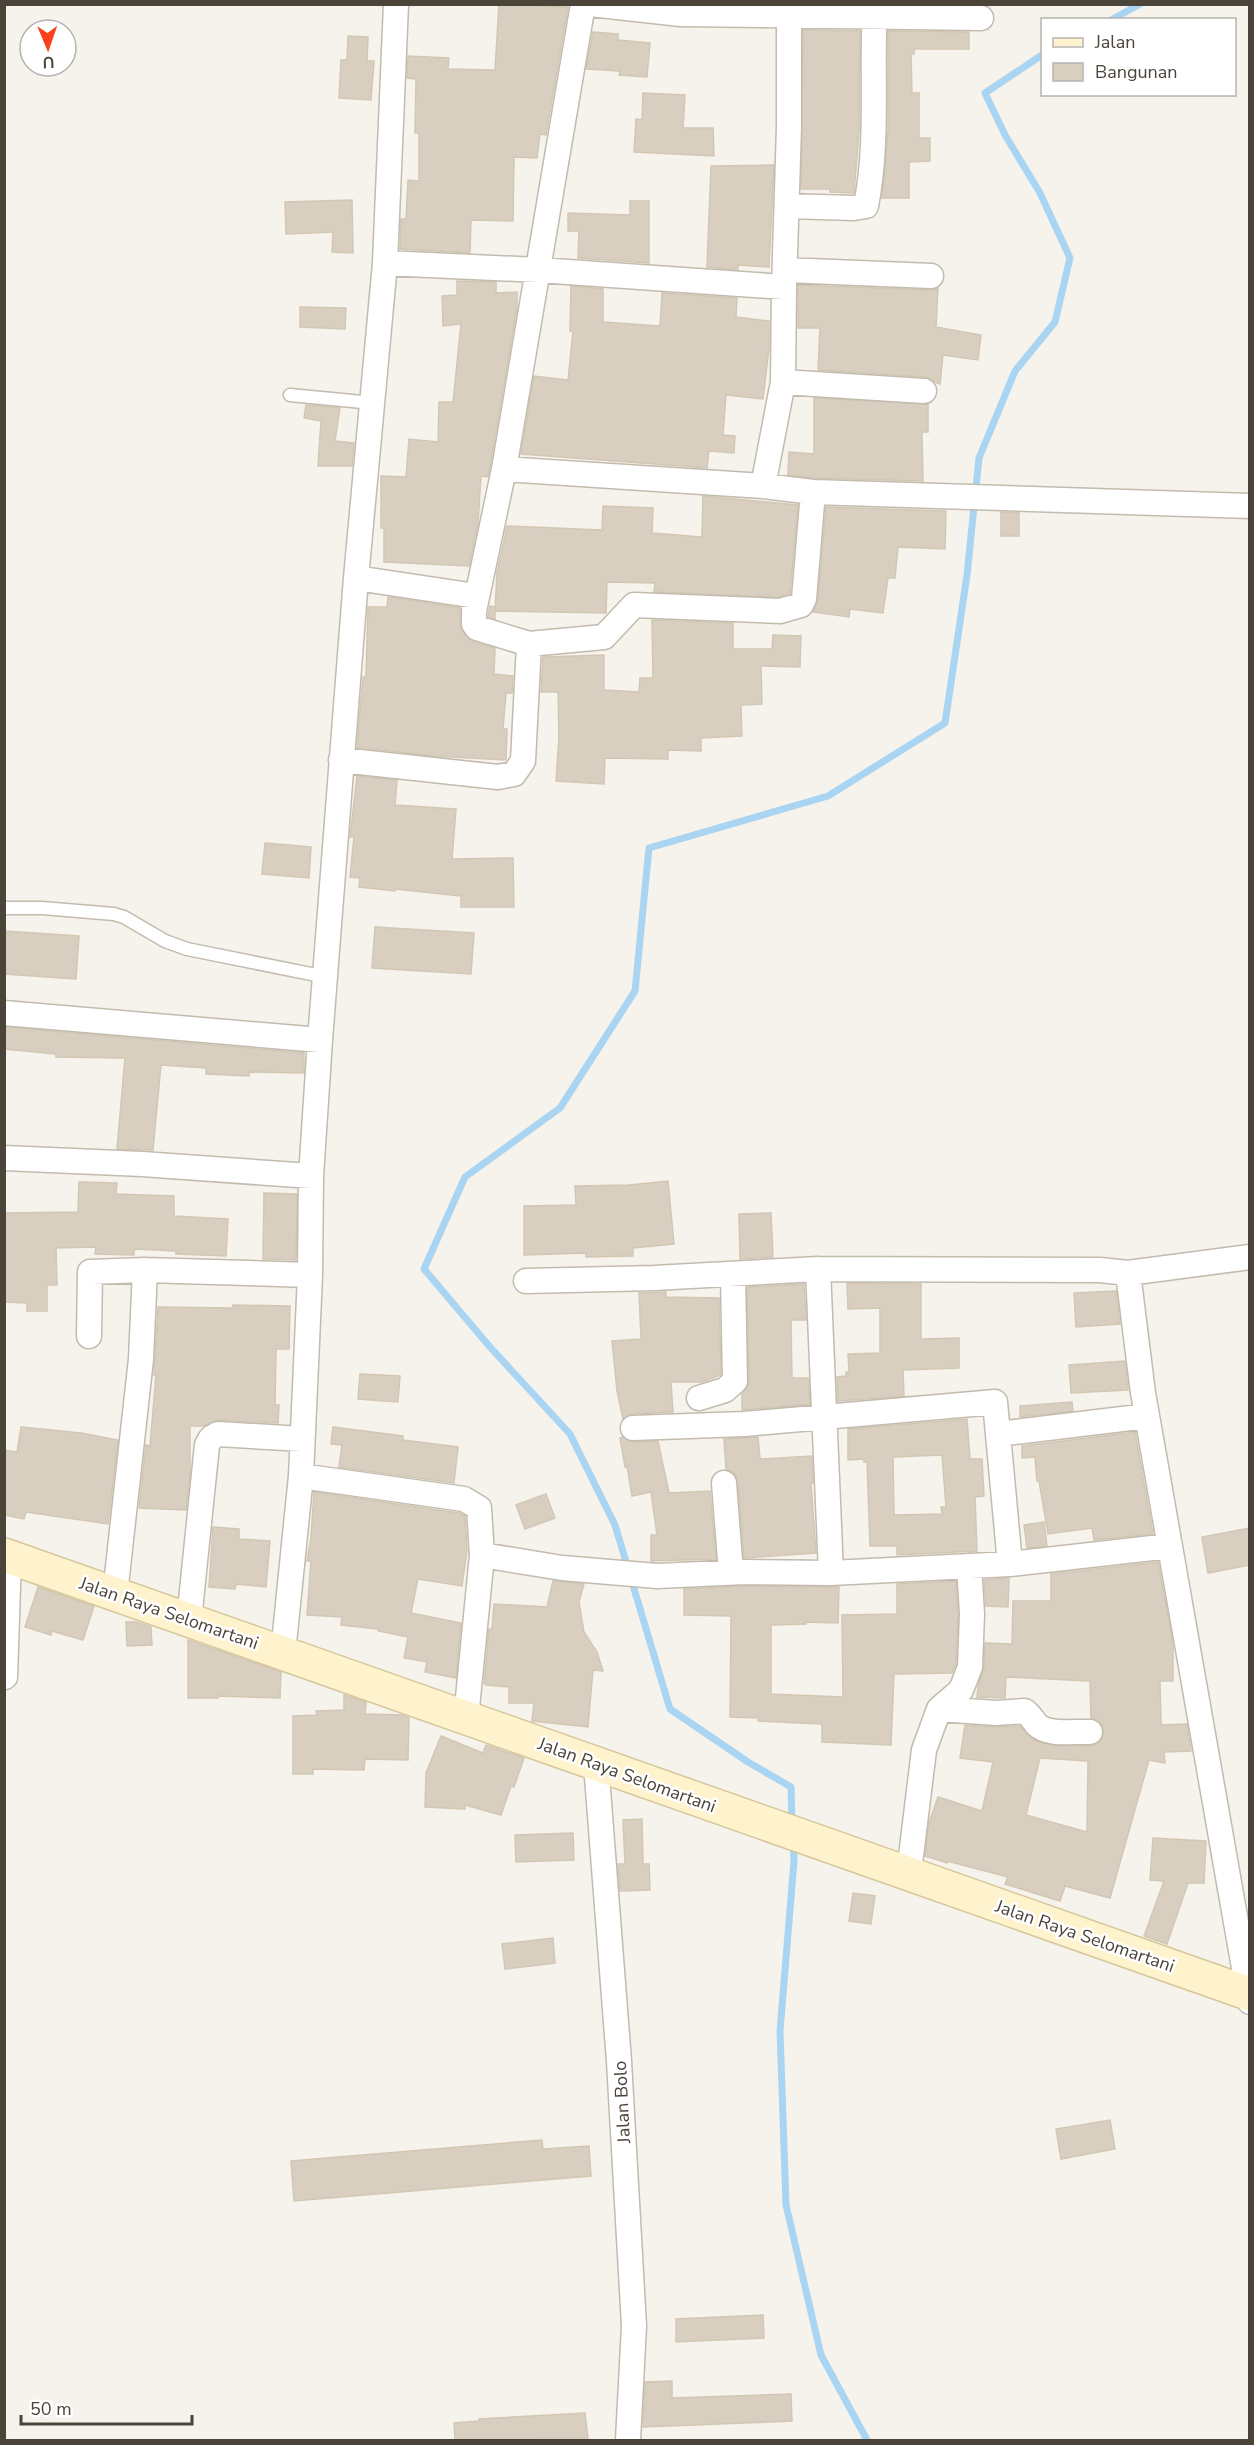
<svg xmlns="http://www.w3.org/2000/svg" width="1254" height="2445" viewBox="0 0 1254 2445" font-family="'Nunito Sans',sans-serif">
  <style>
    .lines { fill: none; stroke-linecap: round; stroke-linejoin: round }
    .stream { stroke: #a9d4f2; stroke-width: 7 }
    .building { fill: #d8cfc1; stroke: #d3c7b4; stroke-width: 1.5; fill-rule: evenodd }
    .service-casing { stroke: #c2bbae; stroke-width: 15 }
    .minor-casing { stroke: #c2bbae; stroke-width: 27 }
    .secondary-casing { stroke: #d6c79b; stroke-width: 36 }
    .service { stroke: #fff; stroke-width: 12 }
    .minor { stroke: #fff; stroke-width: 24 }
    .secondary { stroke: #fff3cd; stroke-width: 33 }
    .labels { text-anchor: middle; stroke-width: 5; stroke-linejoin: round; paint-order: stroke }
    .street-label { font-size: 18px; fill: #4b4439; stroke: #fff }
  </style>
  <rect width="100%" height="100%" fill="#f6f3ec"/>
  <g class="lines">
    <!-- stream -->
    <path class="stream" d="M1111,20l29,-16
      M792,1824l-1,-37 -43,-25 -78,-53 -55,-184 -45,-91 -80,-87 -66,-78 41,-92 95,-69 75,-117 14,-143 179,-52 117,-73 22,-148 12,-117 36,-87 40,-49 15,-64 -30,-65 -35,-58 -20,-42 57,-38
      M793,1841l1,20 -14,170 6,174 35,150 46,85"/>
  </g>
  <!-- building -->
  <path class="building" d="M499,4l69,3 -22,128 -6,-1 -3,24 -23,-1 -1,64 -42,-1 -1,33 -70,-4 1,-30h5l2,-39 11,1v-48h-4l1,-54 -9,-1 1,-22 41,2 -1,11 47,1z
    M803,30l57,1 -1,99 -5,63 -24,-1v-3h-29z
    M888,31l81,1v17h-55v5h-3l1,39h7v45h11v23l-21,1v36h-27l6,-67z
    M593,32l25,2v6l32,3 -3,34 -28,-2 1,-4 -34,-2z
    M348,36l20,1 -1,24h7l-3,39 -32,-2 2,-38h6z
    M643,93l42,2 -2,33h30l1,28 -80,-4 2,-33 6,1z
    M774,165l-5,102 -31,-2v5l-31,-3 4,-101z
    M352,200l1,53 -21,-1 1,-20 -47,2 -1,-32z
    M630,201h19v62l-71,-5 1,-27h-11v-18l62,2z
    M457,281l39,1v11l21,-1v15l-27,159 -2,11 -7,-1 -3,47 -9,43 -85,-4v-34h-3v-52l25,1 3,-38 29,3 1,-40h14l8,-78 -18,2 -1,-30 15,-1z
    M798,285l132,5 8,-2 -2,39 45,8 -3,25 -35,-5 -3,29 -15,-7 -107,-7 2,-42h-22z
    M571,286l32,3v33l57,4 2,-33 75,5 -1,19 33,4v27l-6,51 -37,-4 -3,40 12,1 -1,17 -25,-2 -2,17 -186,-14 13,-78 34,4 5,-49h-3z
    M300,307l46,1 -1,21 -45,-2z
    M814,398l114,6v28h-6l1,49 -109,-3 -26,-3 1,-23 25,2z
    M306,405l34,3 -5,33 19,2 -2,23h-34l3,-45 -17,-3z
    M703,496l95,9 -8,88 -12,4 -124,-5 1,-9 -48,-1 -1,31 -111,-2v8l-7,-2 2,-11 5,1v4l2,-39 10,-46 95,4 1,-24 50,2 -1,25 50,4z
    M826,507l120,4 -1,38 -47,-2 -3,31h-7l-5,35 -33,-4 -1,8 -36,-5 5,-12z
    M1001,512l18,1v23h-18z
    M388,597l72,11v17l6,12 7,5 22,6 -1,26 19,2 -1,17h-6l-3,36h4l-1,31 -73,-4 -76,-9 6,-70h3l2,-70h19z
    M652,620l81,3v26h39l1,-14 28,1 -1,31 -39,-1 1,38 -21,1 1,31 -41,2v13l-33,-1v9l-63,-1 -1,26 -48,-3 3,-44 -1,-45h-17l2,-35 61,-2v35l35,2 1,-14h13z
    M357,776l40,4 -2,25 61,4 -4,50 61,-1 1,49h-53v-11l-66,-7v2l-36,-4 1,-9 -10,-1 4,-40h-4z
    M265,843l46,4 -2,31 -47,-4z
    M375,927l99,6 -3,41 -99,-6z
    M4,931l75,5 -3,43 -72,-5z
    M4,1027l300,26v20l-55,-1v4l-43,-2v-6l-45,-3 -8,85 -36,-1 8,-91 -69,-1v-3l-52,-5z
    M668,1181l6,63 -41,4v8l-47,1v-4l-62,2v-49l52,-1 -1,-19 54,-1z
    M79,1182l38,1 -1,11 58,2v20l54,3 -2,37 -50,-2v-3l-42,-2v6l-39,-1 1,-7 -40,1 1,37h-10v26h-20v-8l-23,-1v-89l74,-1z
    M264,1193l33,1 -1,66 -33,-1z
    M771,1213l2,44 -33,2 -1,-45z
    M847,1283l74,1v55l38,-1v30l-56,2 1,26 -66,5 -1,-24 9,-1v-4h3l-1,-18 32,-1v-45l-32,1z
    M804,1284l2,36h-15l1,58h16l2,26 -68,6v-16l6,-7 1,-6 -2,-94z
    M1116,1291l4,33 -44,3 -2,-34z
    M666,1292v5l53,1 2,77 -19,7h-31l2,30 -41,2 -9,5 -6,-28 -5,-50 29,-2 -2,-46z
    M233,1305l57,1 -1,43h-13l-1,56h4l-1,18 -59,-3 -16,6h-13v48l-4,36 -47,-2 7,-63 4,1 6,-71h-2l4,-68 75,1z
    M1125,1361l3,29 -57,3 -2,-28z
    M360,1374l40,2 -2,26 -40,-3z
    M1072,1402l1,9 -53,6v-11z
    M967,1419l3,40h12l2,37 -9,1 2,54 -80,4v-9h-27l-3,-84h-3v-3l-16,1v-31zM942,1455l4,52h-5l1,7 -48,1 -1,-58z
    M21,1427l60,6 37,7 -10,84 -82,-12 -2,7 -20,-4v-65l13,2z
    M333,1427l70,9v4l55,7 -4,36 -115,-16 3,-22 -11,-1z
    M1135,1432l18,102 -59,6 -2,-12 -44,6 -9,-53h-2l-2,-24 -13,1v-12z
    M623,1437l10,5 25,-1 11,52 41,-2 6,68 -65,2v-26h6l-6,-43 -19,4 -5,-30 -2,1 -5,-29z
    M758,1437l2,22 52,-3 1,27h-2l5,70 -72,5 -6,-76 -3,-8 -9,-5 -2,-30z
    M314,1492l145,21 6,3 2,35 -5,35 -44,-7 -7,34 50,10 -5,55 -31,-6 2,-10 -23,-4 4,-21 -30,-6v-2l-37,-4 1,-8 -35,-2 4,-54h-4l4,-24z
    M546,1494l9,24 -30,11 -9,-24z
    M1044,1522l3,24 -20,2 -3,-23z
    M213,1527l26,2v10l31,2 -4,46 -30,-3 -1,5 -26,-2z
    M1250,1528v37l-42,8 -6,-36z
    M1158,1562l15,82v37h-13l1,44 26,-1 4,27 -27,1 1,11 -16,-3 -39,138 -45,-12 -5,15 -55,-17 3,-7 -61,-16v2l-22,-7 4,-33 9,-26 44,14 11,-49 -33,-4 5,-33 30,2 25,-1 14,14 20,6h36l7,-2 5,-5 1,-13 -5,-6 -7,-2 -1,-37 -84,-4 -1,21 -28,-1 1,-10 6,-19 1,-25 27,1 1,-43h38v-27zM1040,1758l48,3 -1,71 -61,-17z
    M1009,1578l-1,29 -22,-1 -2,-26z
    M553,1581l31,3 -5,18 5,30 13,20 6,19 -10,-1 -5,57 -56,-6 2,-18h-25v-16l-23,-2 -2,-2 5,-54h3l2,-25 53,3z
    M956,1581l2,33 -2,50 -4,9 -58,1 -3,71 -69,-3v-18l-64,-3v-3l-28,-1 1,-101 -47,-1v-26l61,-3 94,1 -1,36 -32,-1v2l-35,1v69l72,3 -1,-82 55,-1v-30z
    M38,1587l56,19 -11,34 -31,-9 -1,4 -26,-8z
    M126,1622h10l15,5 1,18 -25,1z
    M188,1640l93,32 -1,26 -62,-2v2h-30z
    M344,1695l22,7 -1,12 37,1 7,3 -1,42 -43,-1 -1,11 -51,-1v5h-20v-58l24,-1 -1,-4 28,-1z
    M441,1736l42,17 3,-8 38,13 -10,29 -3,-1 -10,29 -36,-10v4l-40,-2 1,-34z
    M642,1819l1,45h6l1,26 -30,1 -2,-27h7l-2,-44z
    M573,1833l1,27 -58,2 -1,-27z
    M1153,1838l53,3 -2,42h-16l-21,61 -23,-8 20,-55 -14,-1z
    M853,1893l22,3 -4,28 -22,-3z
    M553,1938l2,25 -50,6 -3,-25z
    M1110,2120l5,29 -54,10 -5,-30z
    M542,2140l1,9 46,-3 2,30 -297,25 -3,-40z
    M763,2315l1,23 -88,4v-23z
    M672,2381v17l119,-4 1,27 -149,6 2,-45z
    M585,2413l3,26 -133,1 -1,-17 25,-2v-2z"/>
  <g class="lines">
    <!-- service casing -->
    <g class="service-casing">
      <path id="service" d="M290,395l83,8
        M4,908h38l72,6 10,3 41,24 22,8 139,28"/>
    </g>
    <!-- minor casing -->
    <g class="minor-casing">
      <path id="minor" d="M590,4l91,10 300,4
        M787,206l67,2 12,-2c13,-66 5,-135 9,-202
        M385,263l154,7 245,17 5,-161v-122
        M785,270l146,6
        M783,382l141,9
        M504,469l259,17 50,6 437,14
        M763,486l20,-104 1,-95
        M356,578l120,18
        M529,644l75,-7 30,-32 146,6 21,-6 3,-6 9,-107
        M341,760l157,17 16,-3 9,-13 6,-117 -52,-16 -3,-4v-13l30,-142 79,-465
        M4,1013l316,27
        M4,1158l138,6 169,12
        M1250,1257l-122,16 15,120 107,609
        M818,1269l13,304
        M526,1281l128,-3 164,-9 282,1 28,3
        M89,1336l1,-64 55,-2 165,5
        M699,1398l26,-8 10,-9 -2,-107
        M633,1428l111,-4 251,-22 15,162
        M998,1434l149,-18
        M301,1476l163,23 15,9 3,47 80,13 95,8 88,-4 86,1 179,-9 160,-18
        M724,1483l7,90
        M115,1594l26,-235 4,-89
        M189,1620l18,-175 4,-7 7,-4 84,5
        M283,1653l18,-177 9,-201 1,-99 9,-136 36,-462 29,-315 11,-259
        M5,1677l4,-120
        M939,1709l57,4 29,-2c5,4 8,9 12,14 12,11 37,6 53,7
        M466,1718l16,-163
        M596,1764l23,297 15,265 -6,114
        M907,1873l4,-17 13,-106 15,-41 22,-19 9,-23 2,-53 -3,-48"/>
    </g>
    <!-- secondary casing -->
    <g class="secondary-casing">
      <path id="secondary" d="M4,1555l1246,439"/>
    </g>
    <!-- service -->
    <use href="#service" class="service"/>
    <!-- minor -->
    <use href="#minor" class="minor"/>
    <!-- secondary -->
    <use href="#secondary" class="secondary"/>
  </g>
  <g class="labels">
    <!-- street labels -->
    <g class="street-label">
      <text transform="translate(169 1613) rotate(19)" y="6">Jalan Raya Selomartani</text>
      <text transform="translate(627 1775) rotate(20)" y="6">Jalan Raya Selomartani</text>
      <text transform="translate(1085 1936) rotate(19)" y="6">Jalan Raya Selomartani</text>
      <text transform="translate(622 2102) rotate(-93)" y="6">Jalan Bolo</text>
    </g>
  </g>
  <!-- border -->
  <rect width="1254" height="2445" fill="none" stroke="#4b4439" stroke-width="12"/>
  <!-- legend -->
  <rect x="1041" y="18" width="195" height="78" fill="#ffffff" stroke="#b7b4b0" stroke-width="1.5"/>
  <rect x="1053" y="38" width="30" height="9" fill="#fff3cd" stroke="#b7b4b0" stroke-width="1.5"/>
  <text x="1095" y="48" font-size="18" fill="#4b4439">Jalan</text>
  <rect x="1053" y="63" width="30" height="18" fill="#d8cfc1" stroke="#b7b4b0" stroke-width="1.5"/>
  <text x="1095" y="78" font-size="18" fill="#4b4439">Bangunan</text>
  <!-- north arrow -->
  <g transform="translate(48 48) rotate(178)"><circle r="28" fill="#ffffff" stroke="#b7b4b0" stroke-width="1.5"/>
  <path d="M0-4.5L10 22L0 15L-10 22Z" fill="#fc3f1d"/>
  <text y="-9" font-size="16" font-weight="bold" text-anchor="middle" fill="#4b4439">U</text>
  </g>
  <!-- scale -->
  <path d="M21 2415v9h171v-9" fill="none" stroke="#4b4439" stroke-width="3"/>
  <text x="30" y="2415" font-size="18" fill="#4b4439" stroke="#ffffff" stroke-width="4.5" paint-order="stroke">50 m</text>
</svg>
